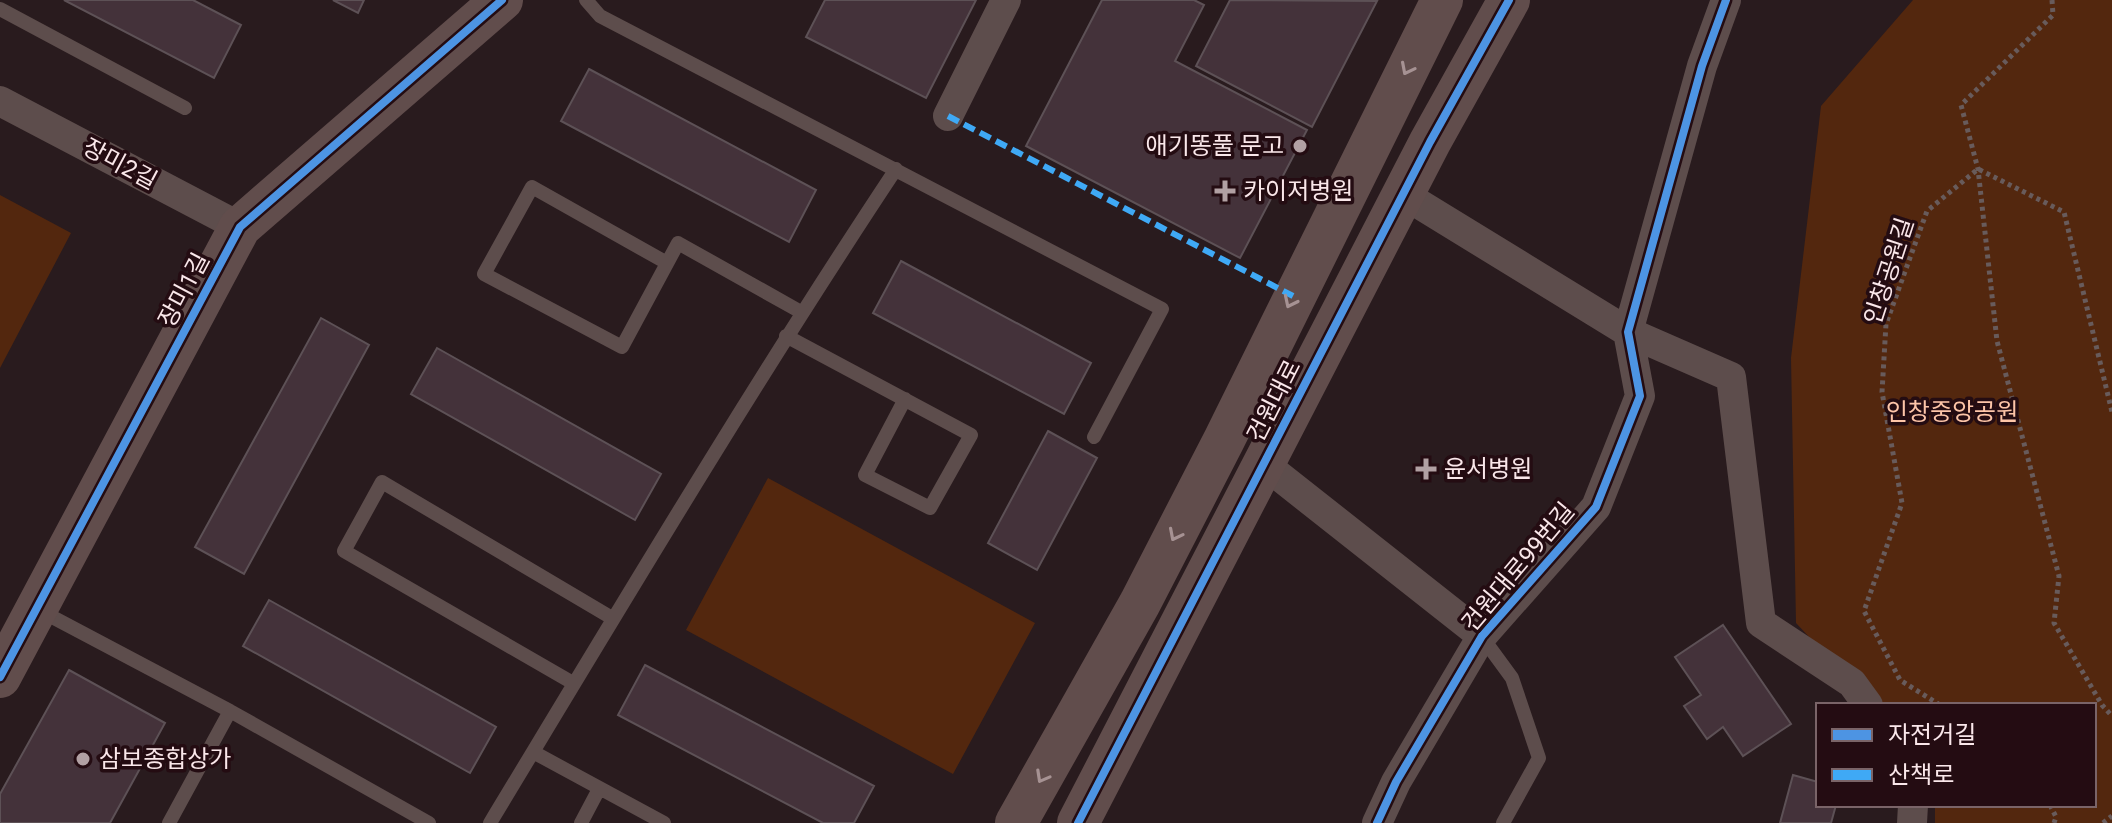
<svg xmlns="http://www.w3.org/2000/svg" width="2112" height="823" viewBox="0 0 2112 823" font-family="Roboto,'Noto Sans KR',sans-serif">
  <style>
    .green { fill: #53270e }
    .building { fill: #44323a; stroke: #5d5156; stroke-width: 2 }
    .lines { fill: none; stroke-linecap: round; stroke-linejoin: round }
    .path { stroke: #685b5b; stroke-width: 5; stroke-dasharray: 4 4; stroke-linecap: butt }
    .lane { stroke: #5d4d4c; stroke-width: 14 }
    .street { stroke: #5d4d4c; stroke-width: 30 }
    .secondary { stroke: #614d4c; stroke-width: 42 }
    .quiet { stroke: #3fa9f5; stroke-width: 6; stroke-dasharray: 12 6; stroke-linecap: butt }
    .cycleway-casing { stroke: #240c12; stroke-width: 13 }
    .cycleway { stroke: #4d94e3; stroke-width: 8 }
    .oneway { stroke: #a69293 }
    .poi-dot { fill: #b1a0a3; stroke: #240c12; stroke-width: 3 }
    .labels { text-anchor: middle; stroke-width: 7; stroke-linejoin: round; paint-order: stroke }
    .poi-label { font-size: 24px; fill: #fae7ea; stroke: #240c12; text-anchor: start }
    .street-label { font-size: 24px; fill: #fae7ea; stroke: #240c12 }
    .park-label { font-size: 24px; fill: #fdc5a8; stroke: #240c12 }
  </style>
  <rect width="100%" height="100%" fill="#291b1e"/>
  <!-- green -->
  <path class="green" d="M1913,0h199v823h-177v-18h159v-100h-221l-77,-82 -5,-265 30,-252z
    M0,195l71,38 -71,135z
    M768,478l267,145 -82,151 -267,-144z"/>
  <!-- building -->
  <path class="building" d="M64,0h129l48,25 -27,53z
    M333,0h31l-6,13z
    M825,0h151l-50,98 -120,-61z
    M1102,0h92l10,5 -29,56 132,69 -67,128 -214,-112z
    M1230,0l147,1 -65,126 -116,-61z
    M589,69l227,121 -27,52 -228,-121z
    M901,261l190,102 -27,51 -191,-101z
    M321,318l48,27 -125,229 -49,-27z
    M437,348l224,126 -26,46 -224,-126z
    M1048,431l49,27 -60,112 -49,-27z
    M269,600l227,127 -26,46 -227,-127z
    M1723,625l68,99 -48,32 -20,-29 -16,12 -23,-33 17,-11 -26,-38z
    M645,665l229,121 -20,37h-31l-205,-108z
    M69,670l96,53 -55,100h-110v-29z
    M1793,775l25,7v23h18l-5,18h-51z"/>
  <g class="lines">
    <!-- path -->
    <path class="path" d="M2052,0l1,15 -92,90 17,64 19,172 62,235 -5,47 48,82 10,11
      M1940,705l-40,-25 -36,-69 38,-108 -20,-111 4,-68 41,-113 51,-42 86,43 48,200
      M2050,805l6,12 -2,6
      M2103,823l9,-7"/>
    <!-- lane -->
    <path class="lane" d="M586,0l14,16 562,293 -68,128
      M0,9l185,99
      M667,263l-135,-76 -48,87 138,73 56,-104 123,69
      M786,336l185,99 -41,73 -65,-33 40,-76
      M39,610l191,101 -61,112
      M1482,637l30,41 27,80 -36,65
      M573,683l-229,-132 38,-69 230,136
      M230,711l199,112
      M533,752l131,71
      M490,823c133,-220 264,-440 406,-654
      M581,823l18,-34"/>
    <!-- street -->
    <path class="street" d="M0,101l240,126
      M948,116l58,-116
      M1403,194l225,138 103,45 30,246 91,60 16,22
      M1264,464l218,172
      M1377,823l19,-41 86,-146 114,-129 44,-111 -12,-64 74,-266 24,-66
      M1912,823l1,-18"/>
    <!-- secondary -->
    <path class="secondary" d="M0,677l240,-450 262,-227
      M1016,823l124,-220 84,-163 218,-440
      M1078,823l352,-681 79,-142"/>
    <!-- quiet -->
    <path class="quiet" d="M948,116l345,180"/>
    <!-- cycleway casing -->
    <g class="cycleway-casing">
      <path id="cycleway" d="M0,677l240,-450 262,-227
        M1078,823l352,-681 79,-142
        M1377,823l19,-41 86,-146 114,-129 44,-111 -12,-64 74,-266 24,-66"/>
    </g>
    <!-- cycleway -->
    <use href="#cycleway" class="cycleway"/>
  </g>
  <!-- one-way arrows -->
  <defs><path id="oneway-chevron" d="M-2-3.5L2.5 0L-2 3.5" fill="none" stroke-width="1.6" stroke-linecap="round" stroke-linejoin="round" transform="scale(2)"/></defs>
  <g class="oneway">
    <use href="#oneway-chevron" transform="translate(1407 69) rotate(117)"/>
    <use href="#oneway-chevron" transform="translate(1290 302) rotate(116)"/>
    <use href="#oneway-chevron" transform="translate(1175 535) rotate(117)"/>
    <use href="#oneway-chevron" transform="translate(1042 777) rotate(119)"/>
  </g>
  <!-- markers -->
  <g class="poi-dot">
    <circle cx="1300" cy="146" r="8"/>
    <path d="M1221 179h8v8h8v8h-8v8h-8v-8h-8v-8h8z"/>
    <path d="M1422 457h8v8h8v8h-8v8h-8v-8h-8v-8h8z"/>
    <circle cx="83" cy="759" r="8"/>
  </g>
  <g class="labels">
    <!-- poi labels -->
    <g class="poi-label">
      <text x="1284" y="154" text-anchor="end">애기똥풀 문고</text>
      <text x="1243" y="199">카이저병원</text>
      <text x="1444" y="477">윤서병원</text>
      <text x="99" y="767">삼보종합상가</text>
    </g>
    <!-- street labels -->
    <g class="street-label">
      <text transform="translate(120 164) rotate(28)" y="8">장미2길</text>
      <text transform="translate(1889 271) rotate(-72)" y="8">인창공원길</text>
      <text transform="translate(184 290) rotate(-62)" y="8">장미1길</text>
      <text transform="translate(1274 401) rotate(-63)" y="8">건원대로</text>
      <text transform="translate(1518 567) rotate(-50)" y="8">건원대로99번길</text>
    </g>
    <!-- park labels -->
    <g class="park-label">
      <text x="1952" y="420">인창중앙공원</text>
    </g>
  </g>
  <!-- legend -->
  <rect x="1816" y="703" width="280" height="104" fill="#240c12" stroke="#7a6468" stroke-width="2"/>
  <rect x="1832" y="729" width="40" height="12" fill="#4d94e3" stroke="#7a6468" stroke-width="2"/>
  <text x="1888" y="743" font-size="24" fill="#fae7ea">자전거길</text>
  <rect x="1832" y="769" width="40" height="12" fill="#3fa9f5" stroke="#7a6468" stroke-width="2"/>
  <text x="1888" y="783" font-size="24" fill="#fae7ea">산책로</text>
</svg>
